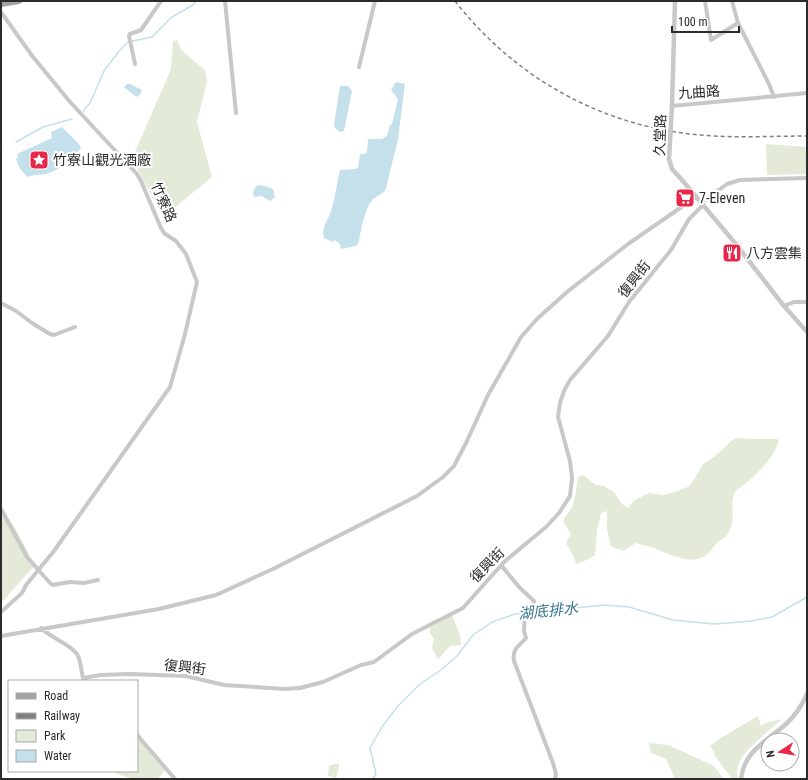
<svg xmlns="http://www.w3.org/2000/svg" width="808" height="780" viewBox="0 0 808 780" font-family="'Roboto Condensed','Noto Sans TC',sans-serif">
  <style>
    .green { fill: #e4ead8 }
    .water { fill: #c3e0eb }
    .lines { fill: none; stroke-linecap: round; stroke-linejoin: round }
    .stream { stroke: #c3e0eb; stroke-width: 1.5 }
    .minor { stroke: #c8c8c8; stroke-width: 4 }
    .tertiary { stroke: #c8c8c8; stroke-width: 4.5 }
    .primary { stroke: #a3a3a3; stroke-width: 6 }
    .rail { stroke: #808080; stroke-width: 1.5; stroke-dasharray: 4 3; stroke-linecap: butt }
    .tertiary-bridge { stroke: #c8c8c8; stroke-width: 4.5 }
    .labels { text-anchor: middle; stroke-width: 4; stroke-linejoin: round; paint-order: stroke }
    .street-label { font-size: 14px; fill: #2b2b2b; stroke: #fff }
    .poi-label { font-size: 14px; fill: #2b2b2b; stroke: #fff; text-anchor: start }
    .water-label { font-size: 15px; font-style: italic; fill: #38768e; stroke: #fff }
  </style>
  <rect width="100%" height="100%" fill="#fff"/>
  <!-- green -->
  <path class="green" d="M177,40l4,10 24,20 2,11 -10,41 15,55 -49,40 -31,-58 39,-90 2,-28z
    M766,144l41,3v27l-40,1z
    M735,438l19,1h23l2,1c-5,18 -20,32 -34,44 -3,2 -8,5 -10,8 -5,8 -1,22 -3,31 -1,5 -4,10 -6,14 -11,4 -12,12 -21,19 -14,10 -40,-4 -54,-9 -4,-1 -10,-2 -15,-4l-13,8 -12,-5 -4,-16v-19l-6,2 -4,18 -2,24 -6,4 -13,5 -2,-7 -8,-14 5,-9 -8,-12c2,-8 5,-7 8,-13 5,-9 5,-22 7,-32l5,-2 13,10 8,1 10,6 8,12 6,4 5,-7 16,-8 14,2 12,-3 15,-6 13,-22 11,-7z
    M1,507l14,21 20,37 -34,38z
    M452,615l8,20 1,10 -11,1 -12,13 -6,-11 2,-9 -4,-6v-6z
    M758,716l3,10 4,-3 17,-4c-11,10 -39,32 -43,44 -2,5 -2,11 -2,16h-5l-17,-23 -1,-4 -4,-6 9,-7z
    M137,731l29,39 -9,9c-15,0 -32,1 -44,-8h24z
    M649,743l19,2 46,21 10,13h-49l-9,-20 -15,-6z
    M339,763v5l-3,10 -8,-2 1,-10z"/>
  <!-- water -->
  <path class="water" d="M396,82l9,2 -7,55 -12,49 -2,4 -11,7 -5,7 -5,15 -5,23 -2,2 -15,3 -1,-5 -5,-4 -2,2 -9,-4c-3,-12 4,-17 7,-27 4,-13 6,-28 9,-41l16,-1 2,-1 2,-14h5l2,-2 1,-13h14l5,-3 3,-11 2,-1 6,-25 -7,-9z
    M127,84h3l12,6 -2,5 -4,2 -12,-10z
    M340,86h8l4,5 -8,40 -4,1 -5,-4 -1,-4z
    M62,127l17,17 2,4c-9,10 -20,21 -32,25 -8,3 -15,1 -22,4l-8,-10 -3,-8 2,-2 -1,-3 35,-16 -1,-6z
    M261,185l12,4 2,8 -5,4 -8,-5 -8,1 -1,-5 3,-6z"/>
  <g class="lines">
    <!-- stream -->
    <path class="stream" d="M83,111l7,-8 14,-32 16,-21 8,-8 24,-5 20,-20 21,-12 3,-4
      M16,142l27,-15 29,-8
      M1,148h1
      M373,779l3,-5 -6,-26 12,-21 16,-21 22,-22 21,-14 16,-14 16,-21 19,-13 23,-8 89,-9 25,2 44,13 41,4 38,-3 20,-4 35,-20"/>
    <!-- minor -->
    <path class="minor" d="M225,1l11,112
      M705,1l6,39 27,-17
      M732,1l6,22 31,61 5,13
      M1,12l32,45 38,46 66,71 4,7 20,47 3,5 12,8 10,13 11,28 -12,52 -15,53 -116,164 -28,34 -4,8 -21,19
      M135,64l-6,-28 1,-2 11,-4 20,-29
      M359,67l16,-66
      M672,106l135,-13
      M701,203l26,-19 13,-4 67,-2
      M1,303l15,8 16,12 18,11 4,1 21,-8
      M784,306l10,-4h13
      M1,509l26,48 23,26 3,2 17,-3 14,1 14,-3
      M501,565l18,22 15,14 -1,8 -8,1 -1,21 2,7c-8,9 -14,11 -12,23l39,102 3,11 -1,5
      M41,628c10,10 29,16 36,26 4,6 4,17 6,24l3,3
      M1,636l158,-27 57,-14 59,-27 142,-72 26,-19 11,-11 13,-25 21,-46 33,-58 16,-18 30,-27 61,-48 68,-47
      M83,678l18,-3 28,-1 57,2 38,9 61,4 15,-1 23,-6 38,-17 13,-3 38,-28 51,-26 41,-46 42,-35 13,-14 11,-17 2,-18 -2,-17 -12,-44 2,-14 4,-12 6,-11 38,-44 21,-34 42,-52 18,-31 14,-14
      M137,735l38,44"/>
    <!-- tertiary -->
    <path class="tertiary" d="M672,106l3,-105
      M682,180l53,63 49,63 23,26
      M741,779c3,-28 26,-38 45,-55 9,-8 16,-19 21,-30"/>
    <!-- primary -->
    <path class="primary" d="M1,4l18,-3"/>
    <!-- rail -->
    <path class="rail" d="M455,1c56,72 137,120 228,132 41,6 83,3 124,3"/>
    <!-- tertiary-bridge -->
    <path class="tertiary-bridge" d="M672,106l-3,53 3,10 10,11"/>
  </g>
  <!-- icons -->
  <defs>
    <g id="sight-square" transform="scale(1)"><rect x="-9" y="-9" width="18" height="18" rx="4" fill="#e9274a" stroke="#fff"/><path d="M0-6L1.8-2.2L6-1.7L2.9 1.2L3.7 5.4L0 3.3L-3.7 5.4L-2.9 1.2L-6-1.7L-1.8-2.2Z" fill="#fff"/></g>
    <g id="supermarket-square" transform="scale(1)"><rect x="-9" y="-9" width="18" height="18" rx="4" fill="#e9274a" stroke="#fff"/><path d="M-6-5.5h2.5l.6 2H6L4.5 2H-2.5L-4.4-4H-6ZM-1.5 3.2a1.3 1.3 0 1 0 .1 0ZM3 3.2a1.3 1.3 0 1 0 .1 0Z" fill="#fff"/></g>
    <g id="restaurant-square" transform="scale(1)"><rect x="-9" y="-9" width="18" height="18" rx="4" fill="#e9274a" stroke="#fff"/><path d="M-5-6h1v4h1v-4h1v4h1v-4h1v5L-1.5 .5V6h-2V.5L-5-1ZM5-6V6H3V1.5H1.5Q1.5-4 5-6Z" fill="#fff"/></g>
  </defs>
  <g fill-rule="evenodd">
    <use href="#sight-square" x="39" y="160"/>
    <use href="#supermarket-square" x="685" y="198"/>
    <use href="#restaurant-square" x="732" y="253"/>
  </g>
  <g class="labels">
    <!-- street labels -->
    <g class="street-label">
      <text transform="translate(699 92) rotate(-4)" y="5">九曲路</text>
      <text transform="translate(660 135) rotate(-88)" y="5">久堂路</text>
      <text transform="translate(164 202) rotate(66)" y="5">竹寮路</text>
      <text transform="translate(634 279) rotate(-52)" y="5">復興街</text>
      <text transform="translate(487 565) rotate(-46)" y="5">復興街</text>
      <text transform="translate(185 667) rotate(7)" y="5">復興街</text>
    </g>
    <!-- poi labels -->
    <g class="poi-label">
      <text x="53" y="165">竹寮山觀光酒廠</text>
      <text x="699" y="203">7-Eleven</text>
      <text x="746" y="258">八方雲集</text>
    </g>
    <!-- water labels -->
    <g class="water-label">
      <text transform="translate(548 611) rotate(-6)" y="5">湖底排水</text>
    </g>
  </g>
  <!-- border -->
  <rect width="808" height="780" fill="none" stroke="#2b2b2b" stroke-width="4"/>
  <!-- legend -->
  <rect x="8" y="680" width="130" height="92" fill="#ffffff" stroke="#aaaaaa"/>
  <rect x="16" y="693" width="20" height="6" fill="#a3a3a3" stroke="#aaaaaa"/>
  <text x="44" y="700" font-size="12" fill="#2b2b2b">Road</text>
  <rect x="16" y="713" width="20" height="6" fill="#808080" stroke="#aaaaaa"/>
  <text x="44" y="720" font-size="12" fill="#2b2b2b">Railway</text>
  <rect x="16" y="730" width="20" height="12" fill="#e4ead8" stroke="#aaaaaa"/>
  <text x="44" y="740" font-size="12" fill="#2b2b2b">Park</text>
  <rect x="16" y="750" width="20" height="12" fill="#c3e0eb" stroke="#aaaaaa"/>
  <text x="44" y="760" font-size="12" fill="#2b2b2b">Water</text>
  <!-- north arrow -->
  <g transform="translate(780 752) rotate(258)"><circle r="19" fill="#ffffff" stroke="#aaaaaa"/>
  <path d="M0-3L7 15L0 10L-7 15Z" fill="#e9274a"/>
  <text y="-6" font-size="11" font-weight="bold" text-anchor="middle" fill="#2b2b2b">N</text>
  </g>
  <!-- scale -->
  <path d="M672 26v6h67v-6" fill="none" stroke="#2b2b2b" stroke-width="2"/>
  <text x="678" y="26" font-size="12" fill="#2b2b2b" stroke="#ffffff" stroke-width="3" paint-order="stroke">100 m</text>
</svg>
